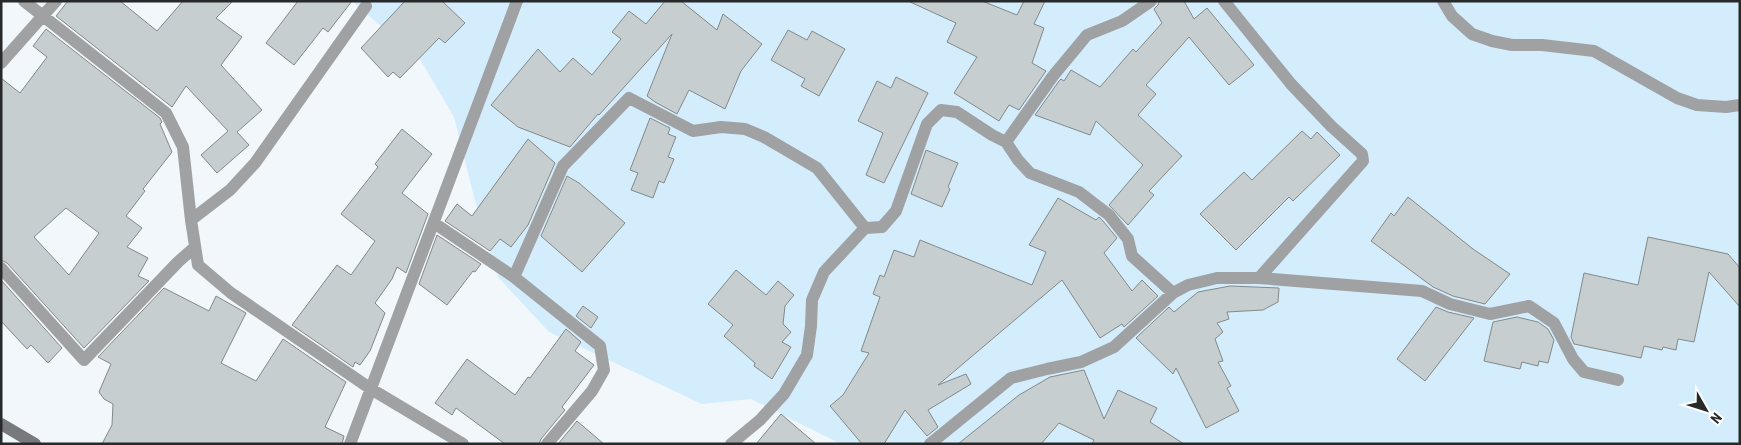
<svg xmlns="http://www.w3.org/2000/svg" width="1741" height="445" viewBox="0 0 1741 445" font-family="'Roboto Condensed',sans-serif">
  <style>
    .green { fill: #d3edfc }
    .building { fill: #c6cecf; stroke: #83898a; fill-rule: evenodd }
    .lines { fill: none; stroke-linecap: round; stroke-linejoin: round }
    .street { stroke: #a0a1a3; stroke-width: 12 }
    .secondary { stroke: #77797c; stroke-width: 12 }
  </style>
  <rect width="100%" height="100%" fill="#f1f7fa"/>
  <!-- green -->
  <path class="green" d="M352,1h1388v443h-899l-90,-45 -49,5 -153,-72 -51,-55 -24,-80 -20,-80 -33,-56z"/>
  <!-- building -->
  <path class="building" d="M68,1h52l37,30 26,-30h50l-17,17 26,19 -21,28 41,45 -25,22 12,13 -32,28 -16,-18 27,-24 -42,-45 -14,21 -116,-91z
    M298,1h54l-24,31 -5,-4 -29,37 -28,-22z
    M405,1h37l23,22 -20,20 -6,-5 -39,40 -7,-6 -5,5 -27,-29z
    M665,1h16l36,29 6,-16 39,30 -21,27 -16,38 -36,-19 -12,24 -22,-12 -8,-6 25,-62 -73,81 -1,-1 -28,33 -52,-20 -27,-22 47,-56 22,23 13,-14 19,17 29,-36 -9,-7 17,-21 17,13z
    M908,1h74l35,14 7,-14h21l-11,23 10,4 -12,35 14,8 -27,39 -10,-5 -10,16 -45,-28 23,-36 -30,-15 9,-19z
    M1159,1h25l10,18 13,-11 47,57 -25,20 -40,-48 -43,48 10,9 -18,21 44,41 -33,35 5,4 -26,30 -19,-20 34,-40 -47,-44 -6,14 -55,-20 24,-34 2,-2 3,2 7,-11 29,17 33,-38 3,3 26,-29 -8,-14 4,-4z
    M46,29l114,89 2,4 -2,2 12,28 -29,37 2,2 -19,25 16,12 -15,19 21,11 -10,18 11,5 -65,67 -77,-85 -6,-3v-182l19,15 27,-36 -14,-11zM66,208l33,25 -30,42 -35,-38z
    M788,30l19,10 5,-9 33,18 -26,47 -18,-10 4,-7 -34,-19z
    M896,77l32,16 -44,90 -18,-8 17,-42 -25,-12 19,-40 14,7z
    M650,118l20,10 -2,6 8,3 -8,20 6,2 -10,24 -5,-2 -6,17 -22,-8 7,-17 -8,-3z
    M402,129l30,25 -30,39 26,21 -22,59 -9,-6 -5,12 -17,24 10,10 -15,38 -10,14 -5,-3 -2,5 -61,-42 45,-60 14,10 24,-34 -34,-27 37,-47 -3,-3z
    M1302,131l9,8 6,-7 23,23 -47,46 -4,-4 -53,53 -36,-36 44,-42 8,8z
    M528,139l27,24 -27,62 -17,22 -11,-8 -10,12 -45,-30 12,-17 15,12z
    M926,150l32,13 -10,24 2,2 -8,18 -31,-13z
    M567,176l12,7 46,40 -43,49 -41,-36z
    M1408,197l65,52 37,25 -25,30 -32,-8 -20,-9 -62,-46 20,-28 3,3z
    M1058,198l38,22 3,-3 4,4 14,17 -13,15 28,38 10,-11 16,16 -34,31 -2,-3 -22,14 -38,-58 -124,105 28,-11 5,10 -43,26 10,17 -11,9 -22,-26 -21,34h-22l-32,-38 13,-11 26,-42 -8,-2 19,-54 -7,-3 7,-19 4,2 10,-27 20,7 6,-17 112,45 14,-33 -17,-7z
    M437,235l44,29 -6,8 -2,-1 -26,34 -28,-21z
    M1648,237l80,17 12,14v39l-31,-35 -15,70 -16,-3 -2,11 -13,-3 -1,3 -18,-4 -3,12 -67,-14 -3,-7 13,-64 54,12z
    M736,270l30,25 12,-14 16,14 -9,11 -2,18 8,8 -9,10 9,5 -19,32 -18,-13 1,-3 -31,-27 9,-11 -25,-21z
    M1,280l61,68 -14,15 -17,-18 -4,4 -26,-28z
    M1230,286l49,2 -1,14 -15,8 -36,2 2,7 -12,4 6,9 -8,7 8,22 -5,1 13,24 -4,2 12,23 -33,17 -30,-60 -3,6 -37,-36 33,-31 5,5 24,-20z
    M164,288l45,23 7,-15 30,17 -25,50 35,18 27,-42 63,43 -21,45 19,9 -2,8h-240l10,-19 1,-21 -9,-5 -5,-7 12,-28 -13,-7z
    M583,306l15,11 -7,11 -15,-12z
    M1436,307l12,5 26,6 -49,63 -28,-22z
    M1517,317l21,5 10,7 6,11 -6,23 -9,-2 -1,5 -16,-4 -2,7 -36,-8 9,-39z
    M566,329l15,13 -6,9 19,14 -32,42 3,3 -24,29 -2,5h-34l-49,-36 -4,7 -17,-12 32,-44 48,36 13,-18 2,1z
    M1084,370l20,49 14,-29 39,18 -7,14 34,22h-92l2,-4 -35,-17 -18,21h-83l61,-49 31,-18z
    M781,414l35,30h-60z
    M577,421l27,23h-46z"/>
  <g class="lines">
    <!-- street -->
    <path class="street" d="M24,1l142,112 17,34 8,73 7,45 33,28 140,96 92,55
      M1151,1l-29,20 -35,14 -34,41 -47,66 12,18 12,13 49,19 30,23 19,24 4,17 41,37
      M1224,1l67,83 40,42 31,28 1,7 -104,117
      M1443,1l9,15 20,18 20,7 20,4h30l52,6 83,47 20,7 29,2 14,-2
      M1,63l55,-62
      M191,220l39,-30 25,-27 111,-157
      M434,223l80,54 86,69 4,24 -12,21 -45,53
      M1,268l83,92 94,-98 17,-15
      M514,277l49,-111 66,-68 64,33 28,-4 24,2 19,8 53,31 48,60
      M350,444l167,-443
      M731,444l29,-24 24,-26 23,-39 4,-29 1,-26 12,-28 41,-44 17,-1 14,-16 31,-87 14,-14 16,2 35,23 14,7
      M930,444l81,-66 36,-9 34,-7 33,-15 59,-54 15,-8 29,-7h42l163,13 28,13 40,10 39,-8 25,17 19,36 11,13 34,8"/>
    <!-- secondary -->
    <path class="secondary" d="M1,424l34,20"/>
  </g>
  <!-- border -->
  <rect width="1741" height="445" fill="none" stroke="#27292a" stroke-width="5"/>
  <!-- north arrow -->
  <g transform="translate(1706 410) rotate(129)" stroke="#ffffff" stroke-width="4" paint-order="stroke">
  <path d="M0-4L9 19L0 12L-9 19Z" fill="#27292a"/>
  <text y="-8" font-size="14" font-weight="bold" text-anchor="middle" fill="#27292a">N</text>
  </g>
</svg>
